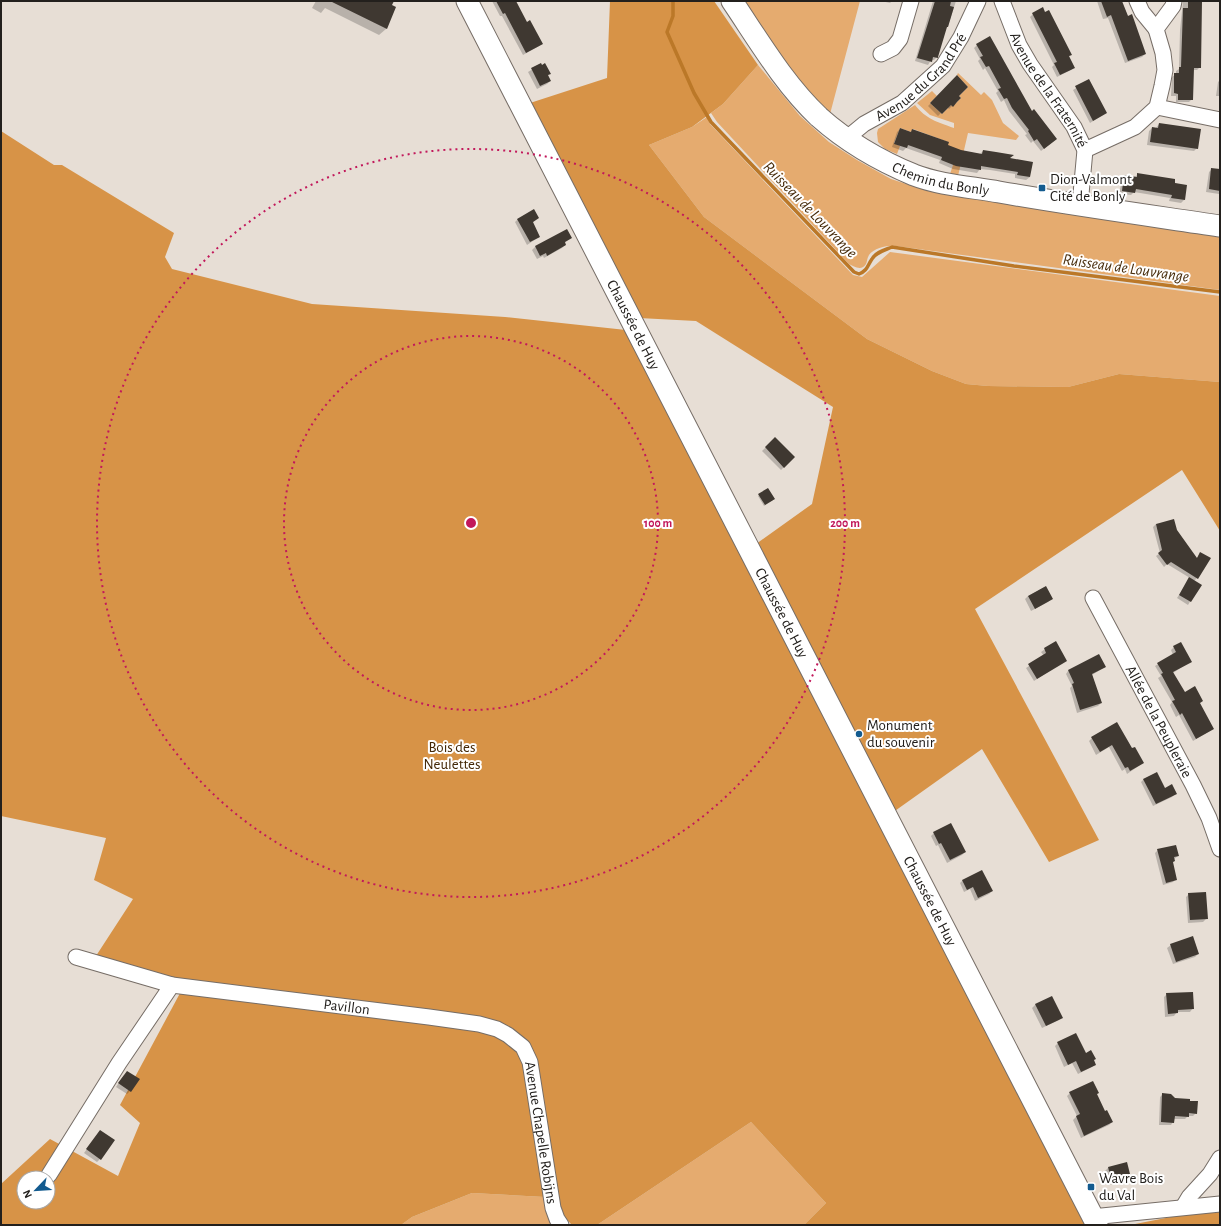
<svg xmlns="http://www.w3.org/2000/svg" width="1221" height="1226" viewBox="0 0 1221 1226" font-family="'Alegreya Sans',sans-serif">
  <style>
    .green { fill: #e5ab6f }
    .forest { fill: #d79347; fill-rule: evenodd }
    .shadow { fill: #0003 }
    .lines { fill: none; stroke-linecap: round; stroke-linejoin: round }
    .stream { stroke: #bb7828; stroke-width: 3.5 }
    .building { fill: #3f3831 }
    .street-casing { stroke: #766d66; stroke-width: 17 }
    .secondary-casing { stroke: #766d66; stroke-width: 23 }
    .street { stroke: #fff; stroke-width: 15 }
    .secondary { stroke: #fff; stroke-width: 21 }
    .ring { fill: none; stroke: #c2185b; stroke-width: 2; stroke-dasharray: 2 4 }
    .poi-dot { fill: #135b8f; stroke: #fff; stroke-width: 1.5 }
    .labels { text-anchor: middle; stroke-width: 4; stroke-linejoin: round; paint-order: stroke }
    .street-label { font-size: 15px; fill: #23201d; stroke: #fff }
    .poi-label { font-size: 15px; fill: #23201d; stroke: #fff; text-anchor: start }
    .park-label { font-size: 15px; fill: #432706; stroke: #fff }
    .water-label { font-size: 16px; font-style: italic; fill: #472c0b; stroke: #fff }
    .centre { fill: #c2185b; stroke: #fff; stroke-width: 2 }
    .ring-label { font-size: 12px; text-anchor: middle; font-weight: bold; fill: #c2185b; stroke: #fff; stroke-width: 4; stroke-linejoin: round; paint-order: stroke }
  </style>
  <rect width="100%" height="100%" fill="#e7ded5"/>
  <!-- green -->
  <path class="green" d="M744,1h116l-30,113 -12,-9 -38,-48z
    M758,65l42,51 29,26 28,18 34,19 37,12 292,43v56l-324,-44c-8,-1 -22,2 -27,9 -2,3 -2,7 -3,9 -4,7 -12,3 -17,0l-132,-142 -6,-9 12,-9z
    M958,73l23,22 3,-3 8,8 11,23 16,13 -3,4 -48,-7 -10,43 -8,-2 3,-9 -5,-20v-3l-35,-13 -2,3 -11,-4 -6,15 6,3 -3,8 -12,-5 -7,-7 -1,-9 1,-4 37,-24c11,14 22,17 39,23v-5l-24,-8 -13,-12 15,-12 5,5 -7,7 12,11 9,-9 2,1 8,-8 -2,-2 9,-9 -11,-12z
    M707,117l3,7 143,151 9,2 28,-25 330,44v86l-101,-8 -51,13 -80,-1 -22,-2 -34,-13 -65,-32 -163,-122 -55,-72 43,-18z
    M751,1122l75,81 -22,22h-207z
    M472,1193l73,4 8,28h-152l11,-8z"/>
  <!-- forest -->
  <path class="forest" d="M610,1h104l44,64 -35,39 -31,23 -43,18 55,72 163,122 65,32 34,13 22,2 80,1 51,-13 101,8v149l-38,-61 -207,139 124,231 -50,22 -67,-113 -90,64 -136,-269 56,-40 21,-97 -137,-86 -57,-3 -109,-215 77,-25z
    M1,131l53,34h8l112,68 -9,24 7,12 140,35 193,13 121,13 460,895h-282l22,-22 -75,-81 -154,103h-23l-3,-1 -26,-27 -73,-4 -60,24 -11,8h-400v-41l49,-45 68,37 22,-53 -20,-18 66,-123 -92,-23 39,-60 -39,-19 12,-42 -105,-22zM24,1178h24v24h-24z
    M1220,1212v13h-90l51,-10z"/>
  <!-- shadow -->
  <path class="shadow" d="M316,1h77l-2,5 4,2 -9,21 -7,6 -54,-27 -4,5 -9,-5z
    M492,1h22l12,22 16,20 -3,3 -16,9 -21,-39h-2z
    M881,1h11l-2,2z
    M933,1h23l-8,25 -3,3 -8,28 -3,3h-3l-3,5 -13,-4z
    M1097,1h24l24,53 -3,3 -17,6 -17,-45 -5,1z
    M1183,1h18l-1,66 -3,3h-4l-1,29 -3,3h-13v-6h-5l1,-19 4,-3v-3l3,-2 1,-39z
    M1033,14l38,41 -3,2 6,10 -3,3 -14,7 -5,-10 2,-2 -24,-48z
    M977,45l55,67 24,27 -15,12 -8,-10 -2,2 -6,-8 2,-1 -18,-23 -5,-11 -3,2 -5,-9 2,-2 -13,-23 -2,2 -5,-9 2,-2 -6,-11z
    M541,64l9,17 -3,3 -10,5 -9,-17z
    M957,77l1,19 -2,6 -7,7 -2,-2 -9,9 -10,-10z
    M1089,80l17,33 -16,10 -17,-33z
    M1220,80v16h-4l2,-14z
    M1159,124l38,24 -3,3 -47,-6 2,-14 3,-3h4z
    M900,129l10,4 3,-3 48,21 19,3 3,-3 26,8 21,18 -4,3 -11,-2v-4l-25,-4 -10,-1 -3,4 -24,-4 -14,-6 1,-3 -34,-12 -3,3 -11,-4 5,-15z
    M1212,169l8,1 -1,24 -13,-2 3,-20z
    M1138,174l48,12 -2,14 -3,3 -12,-2 1,-3 -36,-6 -3,3 -12,-1 3,-15 3,-3 10,1z
    M538,218l-6,5 7,14 -12,8 -12,-23 3,-3z
    M571,238l-7,5 1,2 -3,3 -18,10 -1,-2 -6,3 -5,-9 3,-3z
    M775,438l19,19 -13,13 -19,-19z
    M759,495l14,5 -9,6 -6,-10z
    M1156,524l20,6 20,29 5,-6 -4,25 -3,3 6,4 -12,20 -11,-7 13,-20 -23,-14 -3,3 -8,-11 4,-3 -7,-26z
    M1045,587l6,12 -3,3 -17,9 -6,-12 3,-3z
    M1055,642l11,18 -32,21 -8,-13 18,-12 -3,-4z
    M1174,647l17,14 -18,12 11,20 15,11 14,25 -20,12 -14,-26 -3,2 -6,-12 2,-3 -14,-24 3,-2 -6,-10 18,-11 -2,-5z
    M1099,655l6,12 -13,8 9,28 -3,3 -21,7 -7,-25 2,-2 -6,-12 2,-3z
    M1092,738l40,12 11,13 -16,11 -2,-5 -3,2 -13,-24 -13,8 -7,-14z
    M1144,779l21,10 10,5 -3,3 -19,9 -12,-24z
    M934,833l31,19 -3,3 -15,8 -9,-18 -2,1 -5,-10z
    M1158,850l20,6 -4,3v2l-2,2 4,16 -3,3 -10,3 -8,-32z
    M963,880l29,11 -3,3 -14,7 -5,-12 -6,3 -4,-9z
    M1189,894l17,25 -3,3 -15,1 -2,-26z
    M1171,945l27,9 -3,3 -22,7 -6,-16z
    M1167,994l26,14 -3,4h-13l-3,4 -9,1 -1,-20z
    M1052,997l10,20 -3,3 -17,8 -10,-20 3,-3z
    M1058,1043l27,11 8,6 2,4 -3,3 -14,7 -6,-11 -8,4 -9,-21z
    M124,1075l6,16 -3,3 -11,-7z
    M1070,1093h28l-2,2 8,17 8,10 -3,3 -28,13 -8,-18 4,-4 -10,-20z
    M1163,1094l12,5 21,14 -3,3h-5l-3,3h-12v3l-2,3h-12l1,-28z
    M100,1131v28l-3,3 -13,-9z
    M1108,1168l22,10 -3,3 -18,4 -4,-14z"/>
  <g class="lines">
    <!-- stream -->
    <path class="stream" d="M673,1v15l-6,16 27,61 17,29 143,150 5,2c9,-4 8,-8 13,-15 4,-7 13,-9 20,-12l122,19 206,26"/>
  </g>
  <!-- building -->
  <path class="building" d="M330,1h64l-2,4 4,2 -9,22z
    M496,1h20l11,21 3,-2 13,24 -17,9 -21,-40 -2,1z
    M935,1h16l-1,5 4,1 -6,20h-1l-9,30v1l-5,-1 -1,5 -15,-4z
    M1101,1h21l6,15 4,-2 14,40 -18,7 -17,-46 -4,2z
    M1188,1h14l-1,67h-7l-1,32h-15v-6l-4,-1v-20h5v-6h2l2,-59h5z
    M1043,7l2,5 4,-2 23,45 -3,1 6,12 -15,7 -6,-12 3,-1 -25,-49z
    M990,36l42,75 2,-2 23,30 -13,10 -7,-10 -3,2 -6,-10 1,-1 -17,-22 -5,-10 -3,1 -6,-10 3,-1 -12,-22 -3,1 -6,-10 3,-1 -7,-12z
    M541,63l1,2 3,-2 6,11 -3,1 3,6 -11,5 -9,-18z
    M957,75l11,12 -9,9 2,2 -4,4 -4,5 -2,-2 -9,9 -12,-11z
    M1089,79l18,34 -14,8 -18,-35z
    M1159,123l42,6 -3,20 -48,-7 2,-15 6,1z
    M900,128l11,4 1,-3 37,13 -1,3 13,5 21,4 1,-4 13,2 18,3 -4,3 23,4 -3,15 -13,-2 1,-3 -25,-4 -12,-2v4l-25,-4 -15,-6 1,-3 -34,-12 -1,3 -13,-4z
    M1211,168l9,1v22l-11,-2z
    M1137,173l38,6v4l12,2 -2,15 -14,-2 1,-3 -36,-6 -1,4 -13,-2 2,-16 13,2z
    M534,209l5,9 -6,4 7,15 -10,5 -13,-23z
    M567,229l5,9 -7,4 1,3 -19,11 -1,-3 -6,3 -5,-10z
    M775,437l20,20 -11,11 -19,-21z
    M768,488l7,11 -10,6 -7,-11z
    M1174,519l3,11 20,28 3,-6 11,6 -13,21 -27,-17 -4,3 -9,-12 4,-3 -6,-26z
    M1189,577l13,8 -11,17 -12,-7z
    M1046,586l7,13 -18,10 -7,-13z
    M1056,641l11,20 -30,18 -9,-15 18,-11 -2,-5z
    M1181,642l11,20 -19,10 12,20 10,-6 8,15 -3,2 14,26 -18,10 -14,-26 -2,2 -8,-14 3,-1 -14,-26 2,-1 -6,-10 19,-11 -3,-6z
    M1099,654l7,13 -14,7 10,29 -22,7 -8,-26 2,-1 -6,-13z
    M1117,722l15,26 3,-1 9,16 -14,8 -2,-4 -3,1 -13,-23 -12,7 -9,-15z
    M1157,772l8,16 7,-4 5,10 -21,10 -13,-25z
    M951,823l15,29 -16,8 -9,-17 -2,1 -6,-12z
    M1176,845l3,11 -5,1 1,4 -2,1 4,18 -11,3 -9,-34z
    M982,870l11,21 -15,7 -5,-11 -6,3 -5,-10z
    M1206,892l2,27 -18,1 -2,-27z
    M1193,936l6,18 -23,8 -6,-18z
    M1193,992l1,17 -16,1v3l-10,1 -2,-21z
    M1052,996l11,22 -17,8 -11,-22z
    M1076,1033l10,20 5,-3 5,9 -2,1 2,5 -15,7 -5,-11 -8,4 -11,-23z
    M127,1071l13,8 -9,13 -13,-9z
    M1093,1081l6,12 -2,1 8,17 2,-1 6,12 -29,14 -8,-20 4,-2 -11,-22z
    M1162,1093l9,1 4,4 15,1v2h8l-1,13 -8,-1v4l-14,-1 -1,7 -13,-1z
    M100,1130l15,10 -14,20 -15,-11z
    M1127,1162l4,16 -19,5 -4,-16z"/>
  <g class="lines">
    <!-- street casing -->
    <g class="street-casing">
      <g id="street">
        <path id="s1" d="M1002,1l17,44 11,19 44,63 11,23 -5,55"/>
        <path d="M1137,1l5,11 14,17"/>
        <path d="M881,54l12,-6 7,-9 11,-38"/>
        <path d="M1157,107l63,13"/>
        <path id="s2" d="M847,138l17,-14 38,-21 41,-37 18,-29 17,-36"/>
        <path d="M1085,150l50,-23 22,-20 5,-21 3,-16 -2,-17 -7,-24 17,-23 1,-5"/>
        <path id="s3" d="M1093,598l100,187 16,33 11,31"/>
        <path id="s4" d="M76,957l96,28 257,32 50,7 18,5 11,6 15,12 7,15 23,146 4,11 4,6"/>
        <path d="M49,1175l70,-112 53,-78"/>
        <path d="M1183,1207l6,-10 21,-23 10,-16"/>
        <path d="M1092,1217l128,-13"/>
      </g>
    </g>
    <!-- secondary casing -->
    <g class="secondary-casing">
      <g id="secondary">
        <path id="s5" d="M467,1l630,1224"/>
        <path id="s6" d="M732,1c27,40 52,83 87,116 27,24 61,44 95,58 26,10 57,12 85,17 74,13 147,23 221,34"/>
      </g>
    </g>
    <!-- street -->
    <use href="#street" class="street"/>
    <!-- secondary -->
    <use href="#secondary" class="secondary"/>
  </g>
  <!-- distance rings -->
  <g class="ring">
    <circle cx="471" cy="523" r="187"/>
    <circle cx="471" cy="523" r="374"/>
  </g>
  <!-- markers -->
  <g class="poi-dot">
    <rect x="1038" y="184" width="8" height="8" rx="2"/>
    <circle cx="859" cy="734" r="4"/>
    <rect x="1087" y="1183" width="8" height="8" rx="2"/>
  </g>
  <g class="labels">
    <!-- street labels -->
    <g class="street-label">
      <text dy="5" stroke="none"><textPath href="#s2" startOffset="97">Avenue du Grand Pré</textPath></text>
      <text dy="5" stroke="none"><textPath href="#s1" startOffset="101">Avenue de la Fraternité</textPath></text>
      <text dy="5" stroke="none"><textPath href="#s6" startOffset="284">Chemin du Bonly</textPath></text>
      <text dy="5" stroke="none"><textPath href="#s5" startOffset="364">Chaussée de Huy</textPath></text>
      <text dy="5" stroke="none"><textPath href="#s5" startOffset="688">Chaussée de Huy</textPath></text>
      <text dy="5" stroke="none"><textPath href="#s3" startOffset="140">Allée de la Peupleraie</textPath></text>
      <text dy="5" stroke="none"><textPath href="#s5" startOffset="1012">Chaussée de Huy</textPath></text>
      <text dy="5" stroke="none"><textPath href="#s4" startOffset="276">Pavillon</textPath></text>
      <text dy="5" stroke="none"><textPath href="#s4" startOffset="548">Avenue Chapelle Robijns</textPath></text>
    </g>
    <!-- poi labels -->
    <g class="poi-label">
      <text x="1050" y="184">Dion-Valmont<tspan x="1050" dy="17">Cité de Bonly</tspan></text>
      <text x="867" y="730">Monument<tspan x="867" dy="17">du souvenir</tspan></text>
      <text x="1099" y="1183">Wavre Bois<tspan x="1099" dy="17">du Val</tspan></text>
    </g>
    <!-- park labels -->
    <g class="park-label">
      <text x="452" y="752">Bois des<tspan x="452" dy="17">Neulettes</tspan></text>
    </g>
    <!-- water labels -->
    <g class="water-label">
      <text transform="translate(811 209) rotate(46)" y="6">Ruisseau de Louvrange</text>
      <text transform="translate(1126 267) rotate(8)" y="6">Ruisseau de Louvrange</text>
    </g>
  </g>
  <circle cx="471" cy="523" r="6" class="centre"/>
  <g class="ring-label">
    <text x="658" y="527">100 m</text>
    <text x="845" y="527">200 m</text>
  </g>
  <!-- border -->
  <rect width="1221" height="1226" fill="none" stroke="#23201d" stroke-width="4"/>
  <!-- north arrow -->
  <g transform="translate(36 1190) rotate(245)"><circle r="19" fill="#ffffff" stroke="#a7a6a5"/>
  <path d="M0-3L7 15L0 10L-7 15Z" fill="#135b8f"/>
  <text y="-6" font-size="11" font-weight="bold" text-anchor="middle" fill="#23201d">N</text>
  </g>
</svg>
